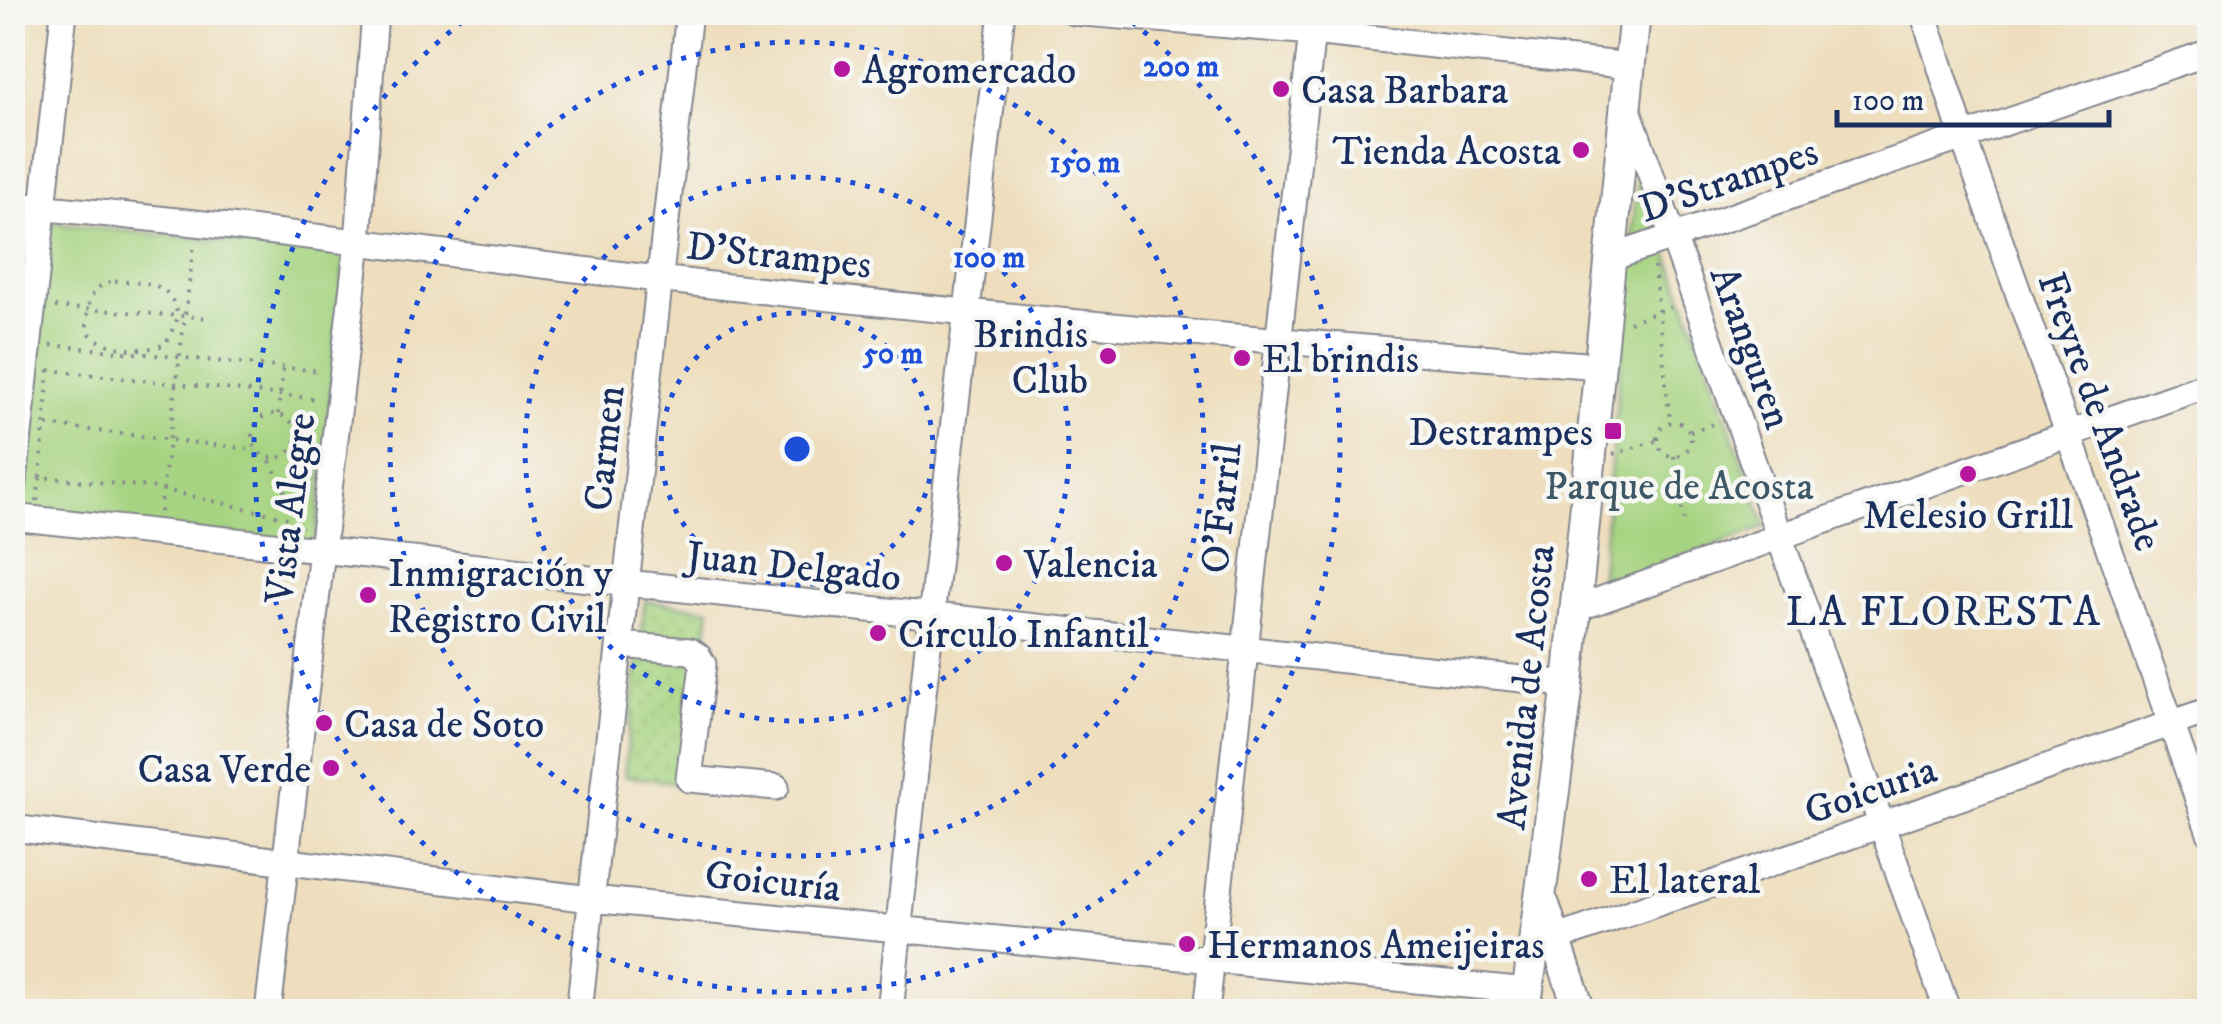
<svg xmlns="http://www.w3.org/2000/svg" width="2222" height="1024" viewBox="0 0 2222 1024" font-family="'IM FELL DW Pica',serif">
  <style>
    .green { fill: #a7d482; stroke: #618270; stroke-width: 2.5 }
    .garden { fill: url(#garden-dots); stroke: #618270; stroke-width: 2.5 }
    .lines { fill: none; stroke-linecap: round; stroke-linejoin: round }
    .minor-casing { stroke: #84868e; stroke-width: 29 }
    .major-casing { stroke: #84868e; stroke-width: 34 }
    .path { stroke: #84868e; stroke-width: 4; stroke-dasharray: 2.5 8; stroke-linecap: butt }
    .minor { stroke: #fff; stroke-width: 25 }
    .major { stroke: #fff; stroke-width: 30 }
    .ring { fill: none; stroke: #1d4ed8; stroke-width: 5; stroke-dasharray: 5 10 }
    .poi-dot { fill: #b5179e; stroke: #f6f6f2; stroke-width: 4 }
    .labels { text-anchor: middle; stroke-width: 9; stroke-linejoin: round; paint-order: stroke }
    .poi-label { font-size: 40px; fill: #1b2f5e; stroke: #f6f6f2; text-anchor: start }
    .street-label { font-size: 40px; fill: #1b2f5e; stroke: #f6f6f2 }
    .park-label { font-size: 40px; fill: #3e5867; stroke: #f6f6f2 }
    .neighbourhood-label { font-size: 42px; letter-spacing: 2.5px; fill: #1b2f5e; stroke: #f6f6f2 }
    .centre { fill: #1d4ed8; stroke: #f6f6f2; stroke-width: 5 }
    .ring-label { font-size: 30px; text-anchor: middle; font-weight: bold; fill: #1d4ed8; stroke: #f6f6f2; stroke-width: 9; stroke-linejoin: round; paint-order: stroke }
  </style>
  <defs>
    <pattern id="garden-dots" width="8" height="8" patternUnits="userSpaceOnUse" patternTransform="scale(2.5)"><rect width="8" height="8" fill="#a7d482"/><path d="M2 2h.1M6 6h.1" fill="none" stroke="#8fb673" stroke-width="1.8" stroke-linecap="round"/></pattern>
  </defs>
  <rect width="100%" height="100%" fill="#f6f6f2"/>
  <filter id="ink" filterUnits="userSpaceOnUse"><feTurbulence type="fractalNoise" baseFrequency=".01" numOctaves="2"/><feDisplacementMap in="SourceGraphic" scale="20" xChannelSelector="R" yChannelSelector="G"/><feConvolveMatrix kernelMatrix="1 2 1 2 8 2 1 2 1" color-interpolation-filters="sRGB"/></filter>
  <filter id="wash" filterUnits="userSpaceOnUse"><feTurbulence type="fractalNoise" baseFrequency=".0048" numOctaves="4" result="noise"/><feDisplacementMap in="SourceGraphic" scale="40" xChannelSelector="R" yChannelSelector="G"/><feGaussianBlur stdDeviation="2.25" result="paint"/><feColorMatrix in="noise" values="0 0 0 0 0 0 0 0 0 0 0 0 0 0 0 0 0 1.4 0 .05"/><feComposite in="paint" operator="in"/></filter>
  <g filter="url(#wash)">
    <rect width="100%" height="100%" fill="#eedebd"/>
    <!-- green -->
    <path class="green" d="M1640,177l126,350 -158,58h-8l37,-403z
      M51,223l294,31 -30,290 -294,-31z"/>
    <!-- garden -->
    <path class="garden" d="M645,601l65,8 -21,175 -65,-8z"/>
  </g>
  <g filter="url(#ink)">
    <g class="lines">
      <!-- minor casing -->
      <g class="minor-casing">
        <path id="minor" d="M1073,12l239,20 318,34
          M1923,12l40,125 247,696
          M1626,104l322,908
          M12,205c216,18 431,49 646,74 313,36 627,64 942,87
          M1611,258l599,-206
          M12,500l52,-488
          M12,517l1556,167
          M1575,609l635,-225
          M620,645l70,6 8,5 5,8 -14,115 87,8
          M12,828l579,71 937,92
          M1555,939l655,-229
          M268,1012l90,-770 17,-230
          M579,1012l110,-1000
          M890,1012l41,-395 71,-605
          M1206,1012l108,-1000"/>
      </g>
      <!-- major casing -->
      <g class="major-casing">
        <path id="major" d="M1544,905l36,107
          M1525,1012l43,-328 67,-672"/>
      </g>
      <!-- path -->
      <path class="path" d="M1654,267l16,154
        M115,281c33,3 55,-2 63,36l-12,27c-22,9 -65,7 -79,-14 0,-24 1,-45 28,-49z
        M55,307l156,11
        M1629,322l47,-17
        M51,345l269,26
        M49,370l269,29
        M252 436a22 22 0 1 1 44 0a22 22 0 1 1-44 0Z
        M278,414l5,-45
        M1657 439a17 17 0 1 1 34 0a17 17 0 1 1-34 0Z
        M47,425l209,25
        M1690,432l28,-10
        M1613,454l43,-13
        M1674,456l10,66
        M270,461l32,67
        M40,477l9,-108
        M37,501l3,-24 111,10 146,33
        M160,512l34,-268"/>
      <!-- minor -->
      <use href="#minor" class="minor"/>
      <!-- major -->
      <use href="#major" class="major"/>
    </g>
  </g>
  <!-- distance rings -->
  <g class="ring">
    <circle cx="797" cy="449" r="136"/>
    <circle cx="797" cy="449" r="272"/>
    <circle cx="797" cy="449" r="407"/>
    <path d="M1120 13A543 543 0 1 1 474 13"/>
  </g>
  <!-- markers -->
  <g class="poi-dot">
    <circle cx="842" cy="69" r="10"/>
    <circle cx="1281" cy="89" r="10"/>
    <circle cx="1581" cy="150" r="10"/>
    <circle cx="1108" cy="356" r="10"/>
    <circle cx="1242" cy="358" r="10"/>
    <rect x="1603" y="421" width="20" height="20" rx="5"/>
    <circle cx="1968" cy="474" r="10"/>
    <circle cx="1004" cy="563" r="10"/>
    <circle cx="368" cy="595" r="10"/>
    <circle cx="878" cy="633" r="10"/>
    <circle cx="324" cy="723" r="10"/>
    <circle cx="331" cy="768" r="10"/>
    <circle cx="1589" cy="879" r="10"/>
    <circle cx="1187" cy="944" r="10"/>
  </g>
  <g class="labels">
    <!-- poi labels -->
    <g class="poi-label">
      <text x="862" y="83">Agromercado</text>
      <text x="1301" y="103">Casa Barbara</text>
      <text x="1561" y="164" text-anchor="end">Tienda Acosta</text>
      <text x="1088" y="347" text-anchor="end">Brindis<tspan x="1088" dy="46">Club</tspan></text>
      <text x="1262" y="372">El brindis</text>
      <text x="1593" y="445" text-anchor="end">Destrampes</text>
      <text x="1968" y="528" text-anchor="middle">Melesio Grill</text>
      <text x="1024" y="577">Valencia</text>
      <text x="388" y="586">Inmigración y<tspan x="388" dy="46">Registro Civil</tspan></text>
      <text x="898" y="647">Círculo Infantil</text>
      <text x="344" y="737">Casa de Soto</text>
      <text x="311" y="782" text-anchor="end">Casa Verde</text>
      <text x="1609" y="893">El lateral</text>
      <text x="1207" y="958">Hermanos Ameijeiras</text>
    </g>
    <!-- street labels -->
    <g class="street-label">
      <text transform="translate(1728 179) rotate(-19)" y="14">D'Strampes</text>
      <text transform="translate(779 254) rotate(6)" y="14">D'Strampes</text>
      <text transform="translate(1752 347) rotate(70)" y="14">Aranguren</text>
      <text transform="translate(2101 411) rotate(70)" y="14">Freyre de Andrade</text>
      <text transform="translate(603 448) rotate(-84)" y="14">Carmen</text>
      <text transform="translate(289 508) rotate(-83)" y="14">Vista Alegre</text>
      <text transform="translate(1220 508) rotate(-84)" y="14">O'Farril</text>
      <text transform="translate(794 565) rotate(6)" y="14">Juan Delgado</text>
      <text transform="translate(1525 687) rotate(-84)" y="14">Avenida de Acosta</text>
      <text transform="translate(1870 789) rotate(-19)" y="14">Goicuria</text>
      <text transform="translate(773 880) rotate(6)" y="14">Goicuría</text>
    </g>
    <!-- park labels -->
    <g class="park-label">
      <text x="1679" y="499">Parque de Acosta</text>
    </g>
    <!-- neighbourhood labels -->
    <g class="neighbourhood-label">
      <text x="1944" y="625">LA FLORESTA</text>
    </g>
  </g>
  <circle cx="797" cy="449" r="15" class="centre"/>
  <g class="ring-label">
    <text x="1181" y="76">200 m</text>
    <text x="1085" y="172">150 m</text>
    <text x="989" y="267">100 m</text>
    <text x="893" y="363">50 m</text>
  </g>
  <!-- margin -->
  <rect width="2222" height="1024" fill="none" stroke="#f6f6f2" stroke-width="50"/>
  <!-- scale -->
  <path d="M1837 110v15h272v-15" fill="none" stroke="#1b2f5e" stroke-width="5"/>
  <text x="1852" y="110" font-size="30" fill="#1b2f5e" stroke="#f6f6f2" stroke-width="8" paint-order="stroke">100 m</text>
</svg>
